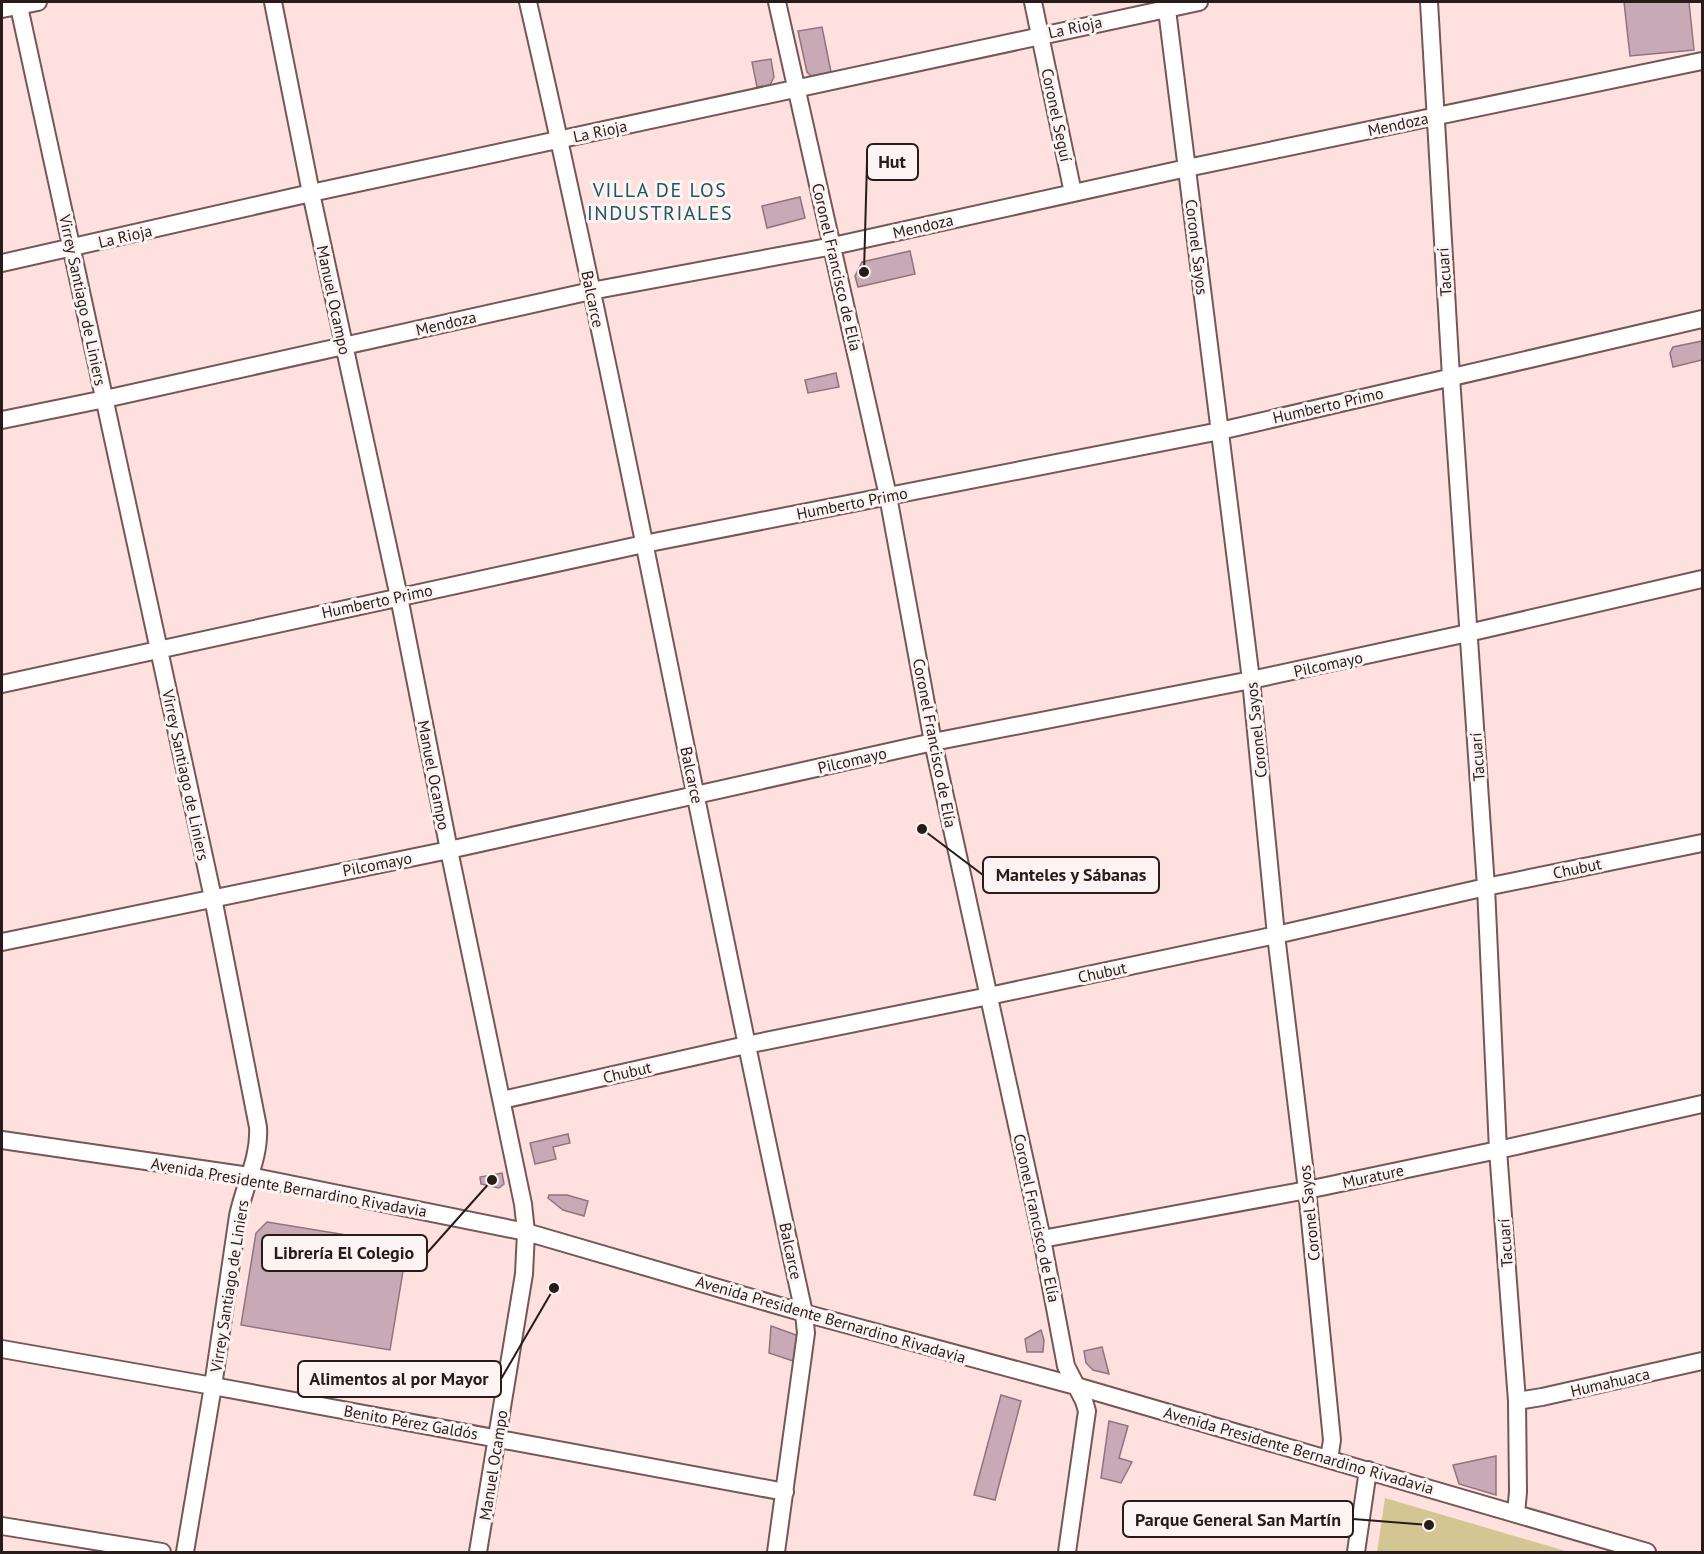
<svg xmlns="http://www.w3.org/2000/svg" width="1704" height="1554" viewBox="0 0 1704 1554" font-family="'PT Sans',sans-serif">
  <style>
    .green { fill: #d4c692 }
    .building { fill: #c8aab7; stroke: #8f737f; stroke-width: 1.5 }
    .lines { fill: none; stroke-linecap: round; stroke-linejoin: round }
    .minor-casing { stroke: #755855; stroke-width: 20 }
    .minor { stroke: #fff; stroke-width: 16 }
    .labels { text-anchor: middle; stroke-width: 6; stroke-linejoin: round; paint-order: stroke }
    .street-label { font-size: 16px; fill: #281c1a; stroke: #fbf4f3 }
    .quarter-label { font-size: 20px; letter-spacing: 1.5px; fill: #1e5661; stroke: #fbf4f3 }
    .leader { fill: none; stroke: #281c1a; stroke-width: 2 }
    .callout-dot { fill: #281c1a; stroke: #fbf4f3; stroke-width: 2 }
    .callout { fill: #fbf4f3; stroke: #281c1a; stroke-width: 2 }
    .callout-label { font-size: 18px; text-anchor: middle; font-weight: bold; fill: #281c1a }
  </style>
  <rect width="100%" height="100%" fill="#fee1de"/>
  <!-- green -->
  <path class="green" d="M1385,1498l184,54h-192z"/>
  <!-- building -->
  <path class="building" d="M1624,2h65l5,48 -64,6z
    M822,27l9,45 -20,4 -4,-4 -9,-41z
    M771,59l3,18 -4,8 -13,2 -5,-25z
    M800,197l5,21 -38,10 -5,-22z
    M910,251l5,23 -57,13 -3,-11 7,-14z
    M1702,341v19l-29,7 -3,-14 3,-6z
    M836,373l3,14 -31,6 -3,-13z
    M568,1134l2,9 -17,4 3,12 -21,5 -5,-21z
    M502,1173l2,11 -5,4 -18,-4 -1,-7z
    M549,1195h18l21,6 -4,15 -21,-6 -15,-12z
    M267,1222l80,13 -2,11 51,8 1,-8 10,1 -17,103 -149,-25 15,-92z
    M771,1326l28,10 -3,26 -27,-9z
    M1041,1330l3,10 -1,12h-16l-2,-13z
    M1102,1347l7,27 -16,-4 -7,-7 -2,-12z
    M1001,1395l20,6 -26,99 -21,-5z
    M1109,1421l19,5 -9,32 13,4 -11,21 -20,-5z
    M1496,1456v39l-37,-11 -6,-19z"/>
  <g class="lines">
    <!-- minor casing -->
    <g class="minor-casing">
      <path id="minor" d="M18,2l195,896 45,229c2,31 -14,59 -20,89l-25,170 -28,166
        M273,2l38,191 88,404 50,253 74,354 3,28 -2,42 -46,278
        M528,2c100,435 180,875 276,1311l2,20 -30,219
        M777,2l111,494 45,246 109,497 24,127 18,35 3,10 -20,141
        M1033,2l40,191
        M1166,2l85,678 25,255 31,255 25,250 -3,19
        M1429,2l22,375 35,510 12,263 19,251 1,91 -2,21
        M2,9l36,-7
        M2,263l309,-70 888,-191
        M2,420l103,-21 486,-108 242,-45 354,-78 515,-107
        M2,684l642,-140 576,-113 482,-112
        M2,942l447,-92 484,-108 318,-62 217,-47 234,-54
        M502,1100l244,-55 243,-49 287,-61 210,-48 216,-44
        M2,1140l247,36 277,56 278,81 272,73 571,166
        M1042,1239l265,-49 191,-40 204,-46
        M2,1349l211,37 572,106
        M1517,1401l25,-4 160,-36
        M2,1526l160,26
        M1356,1552l12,-82"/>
    </g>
    <!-- minor -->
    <use href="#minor" class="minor"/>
  </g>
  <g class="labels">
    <!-- street labels -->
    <g class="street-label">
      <text transform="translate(1075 27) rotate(-12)" y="6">La Rioja</text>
      <text transform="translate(1057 115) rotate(78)" y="6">Coronel Seguí</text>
      <text transform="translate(1398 124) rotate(-12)" y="6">Mendoza</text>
      <text transform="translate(600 131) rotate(-12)" y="6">La Rioja</text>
      <text transform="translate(923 226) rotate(-13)" y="6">Mendoza</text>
      <text transform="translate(125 236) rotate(-13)" y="6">La Rioja</text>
      <text transform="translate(1197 247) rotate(83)" y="6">Coronel Sayos</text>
      <text transform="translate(837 267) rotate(77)" y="6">Coronel Francisco de Elía</text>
      <text transform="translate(1444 272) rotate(-94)" y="6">Tacuarí</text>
      <text transform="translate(593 299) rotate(78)" y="6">Balcarce</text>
      <text transform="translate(83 300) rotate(78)" y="6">Virrey Santiago de Liniers</text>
      <text transform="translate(334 300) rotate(78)" y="6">Manuel Ocampo</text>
      <text transform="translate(446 323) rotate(-13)" y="6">Mendoza</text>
      <text transform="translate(1328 405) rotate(-13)" y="6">Humberto Primo</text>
      <text transform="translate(852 503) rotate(-11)" y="6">Humberto Primo</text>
      <text transform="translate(377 601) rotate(-12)" y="6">Humberto Primo</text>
      <text transform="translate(1328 664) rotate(-12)" y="6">Pilcomayo</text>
      <text transform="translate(1256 730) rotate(-96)" y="6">Coronel Sayos</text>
      <text transform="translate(935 743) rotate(79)" y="6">Coronel Francisco de Elía</text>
      <text transform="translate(1477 757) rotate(-94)" y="6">Tacuarí</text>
      <text transform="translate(852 760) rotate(-13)" y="6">Pilcomayo</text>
      <text transform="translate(186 775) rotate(78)" y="6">Virrey Santiago de Liniers</text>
      <text transform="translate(434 775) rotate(79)" y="6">Manuel Ocampo</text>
      <text transform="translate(692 775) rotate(78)" y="6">Balcarce</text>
      <text transform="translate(377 864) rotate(-11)" y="6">Pilcomayo</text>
      <text transform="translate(1577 868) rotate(-12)" y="6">Chubut</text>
      <text transform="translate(1102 972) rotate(-12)" y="6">Chubut</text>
      <text transform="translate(627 1072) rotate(-13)" y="6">Chubut</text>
      <text transform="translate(1373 1176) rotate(-12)" y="6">Murature</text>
      <text transform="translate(289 1187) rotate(10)" y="6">Avenida Presidente Bernardino Rivadavia</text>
      <text transform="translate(1309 1213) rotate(-96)" y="6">Coronel Sayos</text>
      <text transform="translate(1037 1218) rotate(78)" y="6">Coronel Francisco de Elía</text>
      <text transform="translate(1505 1243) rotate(-94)" y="6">Tacuarí</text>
      <text transform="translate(791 1251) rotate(78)" y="6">Balcarce</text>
      <text transform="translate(229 1286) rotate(-81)" y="6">Virrey Santiago de Liniers</text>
      <text transform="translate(831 1319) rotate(16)" y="6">Avenida Presidente Bernardino Rivadavia</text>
      <text transform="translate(1610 1382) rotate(-13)" y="6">Humahuaca</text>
      <text transform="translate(411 1422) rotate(10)" y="6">Benito Pérez Galdós</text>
      <text transform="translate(1299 1450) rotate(16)" y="6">Avenida Presidente Bernardino Rivadavia</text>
      <text transform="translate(493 1465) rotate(-81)" y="6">Manuel Ocampo</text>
    </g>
    <!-- quarter labels -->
    <g class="quarter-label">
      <text x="660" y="197">VILLA DE LOS<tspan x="660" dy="23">INDUSTRIALES</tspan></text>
    </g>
  </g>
  <!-- callouts -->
  <path class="leader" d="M864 272L867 162M922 829L983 875M492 1180L427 1253M554 1288L501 1379M1429 1525L1353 1519"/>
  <g class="callout-dot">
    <circle cx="864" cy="272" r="6"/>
    <circle cx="922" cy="829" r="6"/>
    <circle cx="492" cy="1180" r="6"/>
    <circle cx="554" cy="1288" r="6"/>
    <circle cx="1429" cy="1525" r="6"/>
  </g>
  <g class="callout">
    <rect x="867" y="144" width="51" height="36" rx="6"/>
    <rect x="983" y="857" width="176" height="36" rx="6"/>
    <rect x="262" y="1235" width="165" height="36" rx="6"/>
    <rect x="298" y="1361" width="203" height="36" rx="6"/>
    <rect x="1123" y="1501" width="230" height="36" rx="6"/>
  </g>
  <g class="callout-label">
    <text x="892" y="168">Hut</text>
    <text x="1071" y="881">Manteles y Sábanas</text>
    <text x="344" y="1259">Librería El Colegio</text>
    <text x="399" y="1385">Alimentos al por Mayor</text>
    <text x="1238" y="1526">Parque General San Martín</text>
  </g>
  <!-- border -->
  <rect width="1704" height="1554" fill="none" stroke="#281c1a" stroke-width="6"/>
</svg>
